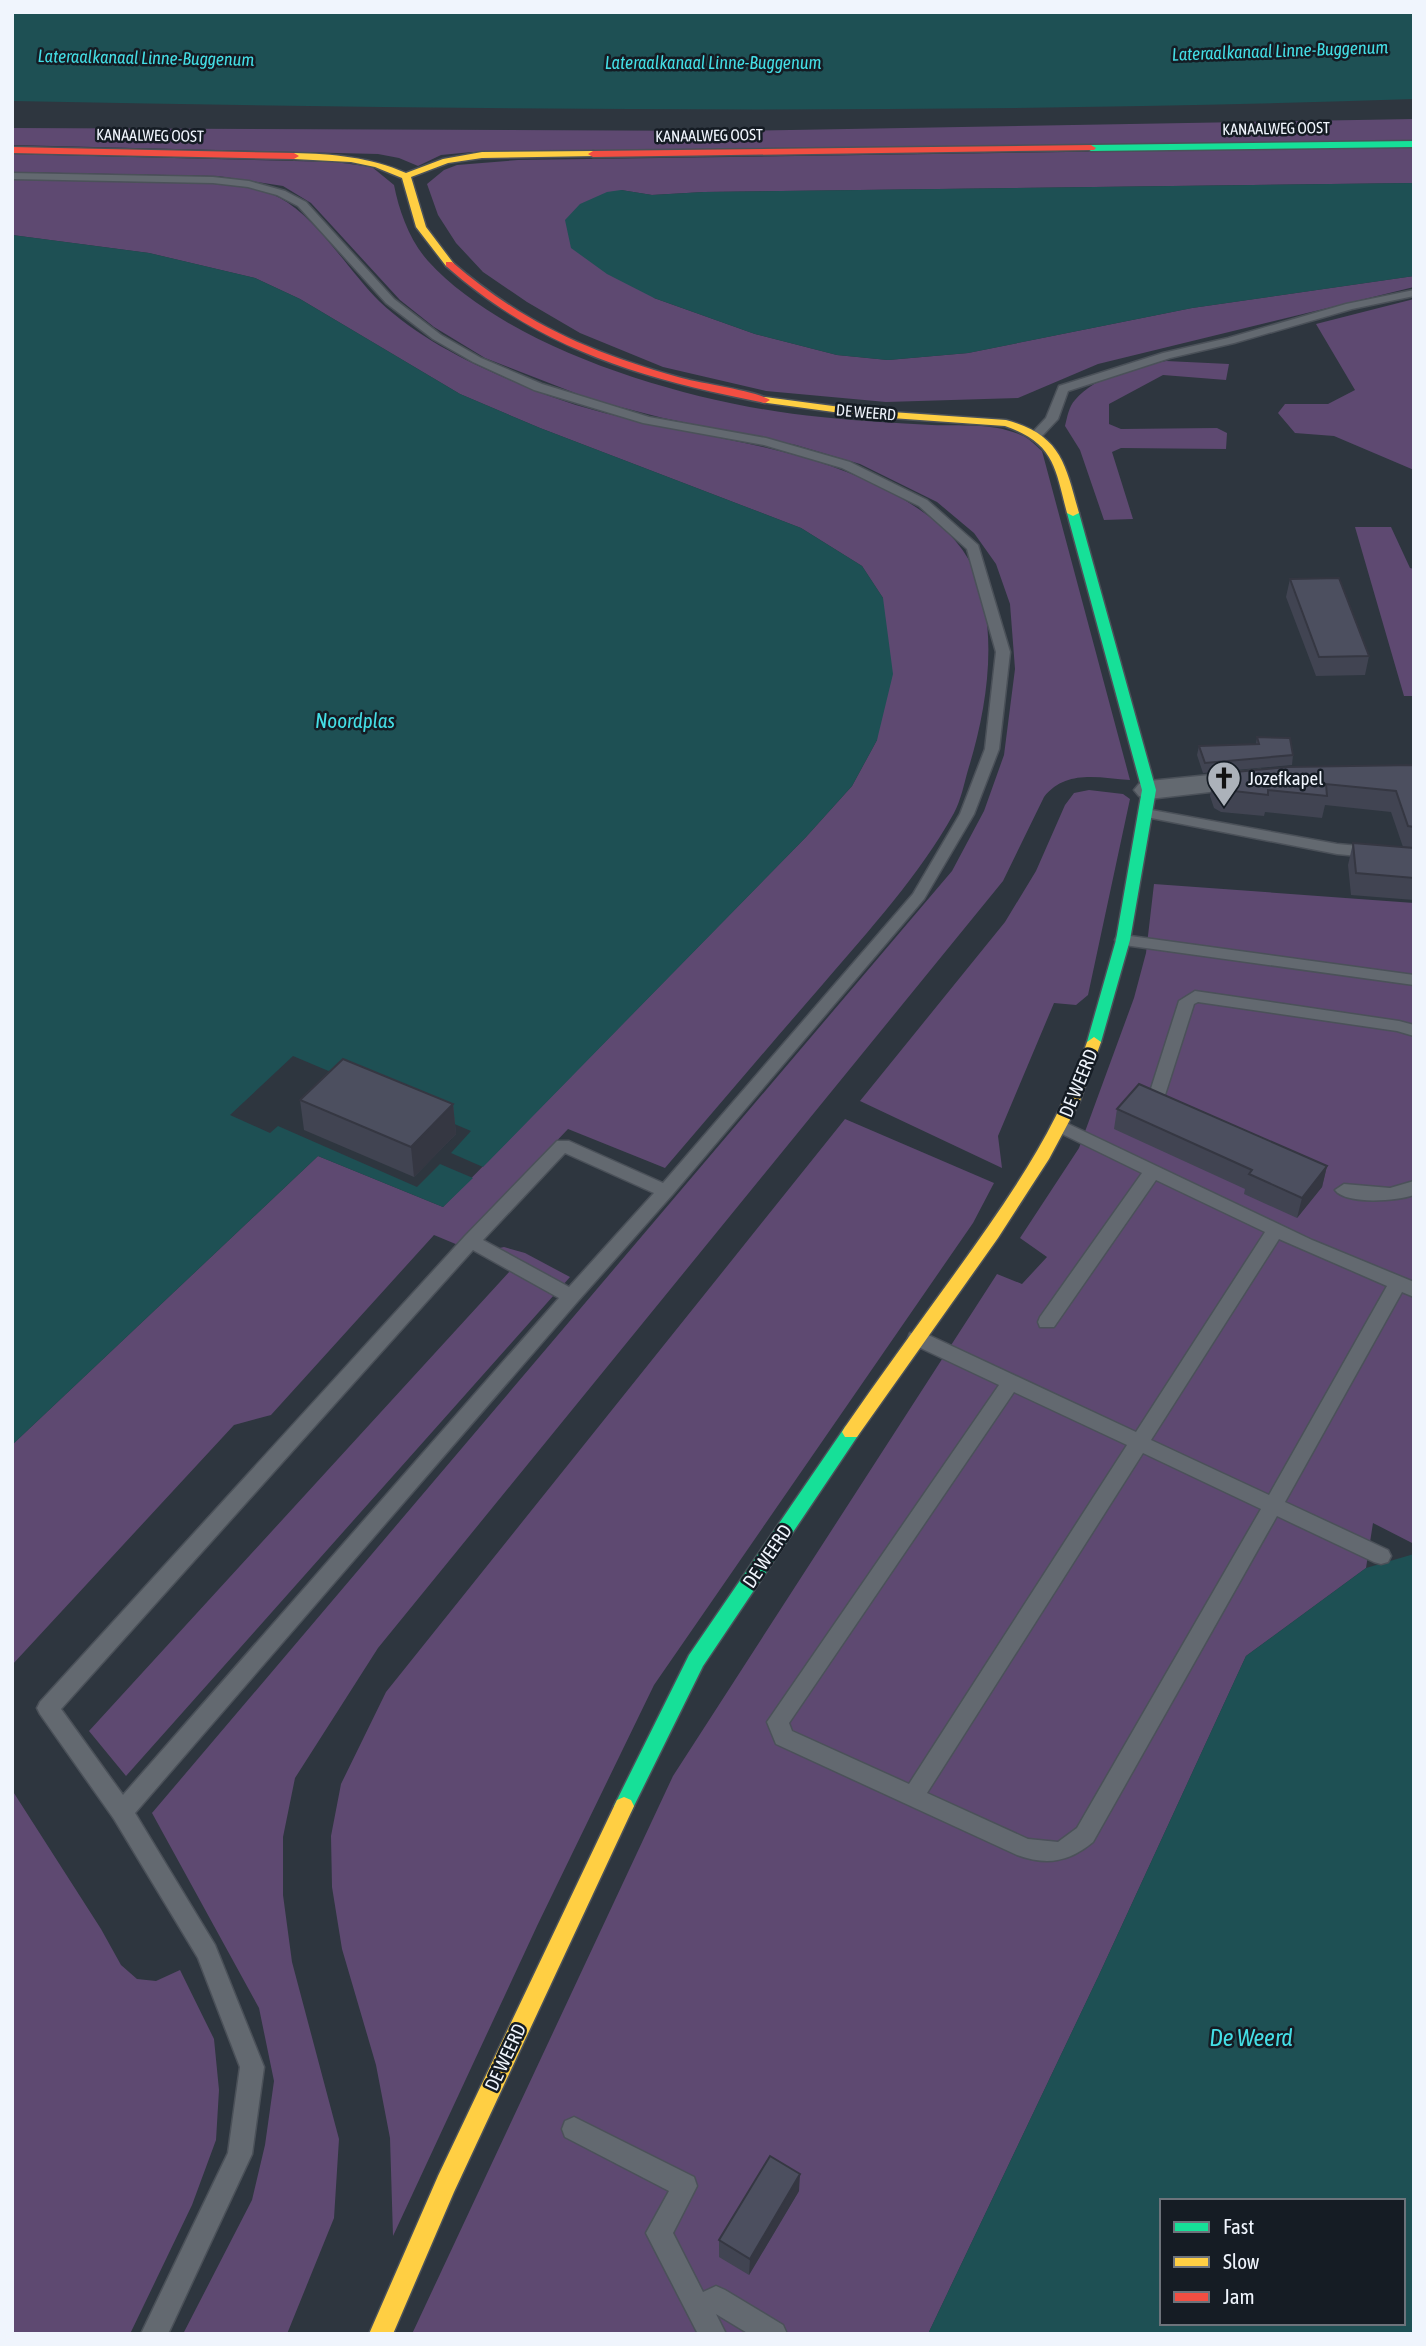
<svg xmlns="http://www.w3.org/2000/svg" width="1426" height="2346" viewBox="0 0 1426 2346" font-family="'Asap Condensed',sans-serif">
  <style>
    .green { fill: #5e4971 }
    .water { fill: #1e5054; fill-rule: evenodd }
    .lines { fill: none; stroke-linecap: round; stroke-linejoin: round }
    .lane-casing { stroke: #4b5159; stroke-width: 3 }
    .street-casing { stroke: #4b5159; stroke-width: 3 }
    .fast-casing { stroke: #4b5159; stroke-width: 3 }
    .slow-casing { stroke: #4b5159; stroke-width: 3 }
    .jam-casing { stroke: #4b5159; stroke-width: 3 }
    .lane { fill: #636970; fill-rule: evenodd }
    .street { fill: #636970; fill-rule: evenodd }
    .fast { fill: #16e098; fill-rule: evenodd }
    .slow { fill: #ffcf43; fill-rule: evenodd }
    .jam { fill: #f24e42; fill-rule: evenodd }
    .wall { fill: #414452 }
    .shaded-wall { fill: #353742 }
    .building { fill: #4c4f5f; stroke: #353742; stroke-width: 2 }
    .labels { text-anchor: middle; stroke-width: 5; stroke-linejoin: round; paint-order: stroke }
    .far-street-label { font-size: 16px; fill: #f0f5fd; stroke: #151c24 }
    .far-water-label { font-size: 18px; font-style: italic; fill: #44dee5; stroke: #151c24 }
    .poi-label { font-size: 19px; fill: #f0f5fd; stroke: #151c24; text-anchor: start }
    .street-label { font-size: 19px; fill: #f0f5fd; stroke: #151c24 }
    .water-label { font-size: 21px; font-style: italic; fill: #44dee5; stroke: #151c24 }
    .near-water-label { font-size: 24px; font-style: italic; fill: #44dee5; stroke: #151c24 }
  </style>
  <rect width="100%" height="100%" fill="#2e363f"/>
  <!-- green -->
  <path class="green" d="M1414,119v23l-942,10 -31,3 -23,11 -19,-8 -21,-4 -366,-9v-17l722,3z
    M1414,147v36l-710,9 -52,3 -31,-5 33,108 101,36 82,21 51,5 80,-7 224,-45 222,-32v11l-316,77 -80,34 -132,4 -120,-11 -103,-24 -83,-34 -53,-31 -44,-30 -27,-29 -18,-28 -11,-31 17,-14 13,-5 61,-5z
    M12,154l323,8 37,5 22,18c5,26 16,56 34,76 84,92 272,145 393,156 37,4 74,6 111,8 29,1 62,-2 89,10 8,3 15,11 21,16l88,329c-31,-2 -64,-11 -86,17l-41,84 -625,767 -83,130 -12,59v58l9,67 47,177 -5,79 -47,116h-104l69,-134 13,-55 9,-64 -15,-73 -107,-195 800,-942 32,-60 20,-56 11,-86 -5,-65 -14,-40 -22,-31 -37,-31 -77,-38 -64,-19 -133,-27 -70,-18 -108,-42 -51,-31 -34,-27 -89,-97 -28,-17 -65,-10 -206,-4z
    M12,179c48,1 96,2 144,4 40,0 88,-4 124,15 36,19 69,73 99,103 43,41 101,67 155,89 117,48 251,43 362,105 30,17 62,40 77,73 27,61 14,141 -5,202 -4,14 -7,30 -14,43 -35,63 -84,116 -131,171 -53,61 -105,122 -158,184l-97,-39 -110,116 -24,-10 -163,180 -37,10 -222,240v-220l306,-289 125,51 363,-370 46,-51 25,-46 6,-142 -21,-32 -61,-38 -261,-100 -80,-34 -160,-95 -45,-21 -106,-25 -137,-18z
    M1414,299v171l-80,-34 -39,-3 -17,-20 7,-9h43l27,-14 -39,-66z
    M1166,361l63,3 -3,16 -63,-5 -54,29v20l12,5 96,-1 10,5 -1,16 -105,-1 -9,4 21,67 -29,1 -24,-70 -15,-24c2,-8 4,-20 10,-26 21,-25 61,-32 91,-39z
    M1391,527l19,41 4,1v127h-10l-49,-169z
    M1089,790l34,4 7,5 -42,196 -12,10 -22,-2 -56,133 4,32 -142,-67 145,-179 31,-51 29,-66 9,-12z
    M1154,884l260,19v641l-41,-21 -7,45 -120,88 -147,319 -171,359h-516l261,-558 324,-502 25,10 25,-27 -27,-19 59,-90 55,-150 12,-45z
    M845,1119l149,64 -21,40 -319,462 -117,241 -144,310 -3,-98 -14,-73 -34,-116 -10,-62 -1,-51 10,-52 45,-92z
    M504,1247l21,6 45,24 -444,499 -37,-45 422,-461 -30,-18z
    M12,1790l89,139 20,36 16,14 19,2 24,-11 34,69 5,51 -3,50 -24,65 -62,129h-118z"/>
  <!-- water -->
  <path class="water" d="M12,12h1402v87c-467,16 -935,11 -1402,2z
    M1414,183v93l-222,32 -224,45 -80,7 -51,-5 -82,-21 -101,-36 -47,-24 -36,-26 -6,-28 15,-16 27,-12 14,-2 31,5 52,-3z
    M12,235l137,18 106,25 45,21 160,95 80,34 261,100 61,38 21,32 10,76 -16,66 -25,46 -46,51 -323,330 -32,-14 20,-22 -178,-75 -63,59 40,18 8,-7 139,61 23,-23 33,14 -30,29 -125,-51 -306,289z
    M1414,1554v780h-486l171,-359 147,-319 120,-88zM1162,2201h241v122h-241z"/>
  <g class="lines">
    <!-- lane casing -->
    <g class="lane-casing">
      <path id="lane" d="M12,173l201,4 36,4 36,10 21,11 88,97 47,36 40,23 61,26 107,33 117,21 84,24 77,38 51,45 32,107 -11,97 -25,65 -50,85 -252,296 -94,106 -443,512 80,132 49,122 -12,87 -84,180h-27l87,-181 12,-86 -42,-109 -84,-139 -74,-105 -3,-6 3,-6 425,-466 92,-95h12l94,42 250,-289 47,-80 25,-65 11,-97 -29,-103 -48,-43 -77,-38 -78,-23 -121,-22 -109,-33 -61,-28 -40,-23 -47,-36 -88,-97 -21,-11 -29,-8 -35,-4 -201,-4zM565,1153l89,40 -85,94 -86,-47zM473,1250l86,48 -436,497 -62,-86z
        M1414,290v6l-62,13 -118,34 -64,15 -102,33 -10,28 -17,18 -10,-3 15,-16 13,-32 104,-33 65,-15 118,-34z
        M1146,809l191,35 77,7v10l-77,-7 -196,-38 -2,-3z
        M1123,935l291,40v10l-297,-41 -2,-4 2,-4z
        M1195,991l204,30 15,4v11l-17,-5 -199,-29 -4,2 -30,94 -2,4h-12l-2,-4 31,-97z
        M1060,1120l252,120 102,42v15l-12,-5 -117,210 103,48 3,6 -3,6 -7,2 -7,-2 -97,-46 -184,326c-24,20 -46,24 -76,13l-241,-111 -9,-22 232,-337 -89,-42 -2,-5 2,-5h14l212,99 129,-200 -109,-52 -102,147h-14l-2,-5 2,-5 102,-144 -88,-43 -3,-4 3,-4zM1279,1239l108,47 -118,209 -118,-55zM1014,1392l113,53 -218,339 -117,-53 -3,-8zM1143,1453l118,56 -184,319 -19,14 -30,-3 -101,-46z
        M1414,1181v14c-17,6 -68,10 -79,-5l9,-6 46,4z
        M574,2117l120,60 3,9 -24,47 30,59 13,-6 9,4 58,35 4,9h-38l-33,-20 10,20h-28l-52,-101 23,-42 -104,-54 -3,-8 3,-8z"/>
    </g>
    <!-- street casing -->
    <g class="street-casing">
      <path id="street" d="M1260,770l10,3 5,6 -5,6 -121,14 -10,-3 -5,-6 5,-6 10,-3z"/>
    </g>
    <!-- fast casing -->
    <g class="fast-casing">
      <path id="fast" d="M1414,141v6l-323,4 -5,-3 5,-3z
        M1073,510l6,3 77,277 -26,150 -29,102 -7,5 -7,-5 29,-102 26,-150 -75,-277z
        M851,1425l6,2 3,5 -3,5 -154,229 -72,146 -7,3 -7,-3 -3,-6 75,-151 156,-228z"/>
    </g>
    <!-- slow casing -->
    <g class="slow-casing">
      <path id="slow" d="M593,151l3,1v4l-114,2 -34,5 -37,14 15,50 28,37 -5,3 -3,-1 -30,-39 -14,-49 -27,-11 -24,-5 -57,-3 -5,-3 5,-3c39,1 76,4 112,20l37,-14 39,-7z
        M765,397l98,13 143,10c55,15 59,43 73,93l-6,3 -6,-3c-12,-46 -13,-70 -62,-87l-142,-10 -102,-14v-4z
        M1094,1037l7,5 -21,59 -31,58 -51,79 -141,199h-12l-3,-5 3,-5c35,-51 72,-101 108,-151 53,-74 105,-146 134,-234z
        M624,1797l7,3 3,6 -180,386 -61,142h-24l69,-158 179,-376z"/>
    </g>
    <!-- jam casing -->
    <g class="jam-casing">
      <path id="jam" d="M1091,145l5,3 -2,2 -501,7 -5,-3 5,-3z
        M12,147l282,6 5,3 -5,3 -282,-6z
        M446,262h6c71,61 137,90 226,115 19,6 80,14 92,23l-5,3c-124,-25 -222,-52 -319,-137z"/>
    </g>
    <!-- lane -->
    <use href="#lane" class="lane"/>
    <!-- street -->
    <use href="#street" class="street"/>
    <!-- fast -->
    <use href="#fast" class="fast"/>
    <!-- slow -->
    <use href="#slow" class="slow"/>
    <!-- jam -->
    <use href="#jam" class="jam"/>
  </g>
  <!-- wall -->
  <path class="wall" d="M1290,579l79,77 -4,19 -49,1 -30,-79z
    M1257,737l36,18 -1,10 -89,8 -6,-18 2,-9 57,-2z
    M1414,765v135l-63,-5 -3,-30 5,-22 50,4 -12,-35 -66,-7 -3,13 -57,-6 -1,4 -43,-4 -7,-4 -4,-12 4,-22z
    M300,1100l153,4 3,30 -42,43 -110,-47z
    M1117,1109l210,57 -5,21 -25,31 -53,-24 1,-5 -131,-60z
    M799,2191l-50,84 -30,-18v-17z"/>
  <!-- shaded-wall -->
  <path class="shaded-wall" d="M453,1104l3,30 -42,43 -3,-30z
    M1327,1166l-5,21 -25,31 5,-20z
    M800,2174l-1,17 -50,84 1,-16z"/>
  <!-- building -->
  <path class="building" d="M1339,578l30,78 -50,1 -29,-78z
    M1257,737l33,1 3,17 -88,8 -6,-17 60,-2z
    M1414,765v62l-6,-1 -12,-35 -70,-7 1,12 -59,-6v5l-43,-5 -7,-4 -4,-12 73,-7z
    M1353,843l61,5v30l-58,-5z
    M343,1059l110,45 -42,43 -111,-47z
    M1139,1084l188,82 -25,32 -53,-24 3,-4 -135,-61z
    M770,2156l30,18 -50,85 -31,-19z"/>
  <!-- icons -->
  <defs>
    <g id="church-pin" transform="scale(1.75)"><path d="M0 17L-7.5 6A9.5 9.5 0 1 1 7.5 6Z" fill="#acb2ba" stroke="#151c24"/><path d="M-1.2-6h2.4v3.5h3.3v2.4h-3.3V6h-2.4V-.1h-3.3v-2.4h3.3Z" fill="#111"/></g>
  </defs>
  <g fill-rule="evenodd">
    <use href="#church-pin" x="1224" y="778"/>
  </g>
  <g class="labels">
    <!-- far-street labels -->
    <g class="far-street-label">
      <text transform="translate(1276 128) rotate(-1)" y="6">KANAALWEG OOST</text>
      <text transform="translate(150 135) rotate(1)" y="6">KANAALWEG OOST</text>
      <text transform="translate(709 135) rotate(-1)" y="6">KANAALWEG OOST</text>
      <text transform="translate(866 412) rotate(5)" y="6">DE WEERD</text>
    </g>
    <!-- far-water labels -->
    <g class="far-water-label">
      <text transform="translate(1280 51) rotate(-2)" y="6">Lateraalkanaal Linne-Buggenum</text>
      <text transform="translate(146 58) rotate(1)" y="6">Lateraalkanaal Linne-Buggenum</text>
      <text x="713" y="69">Lateraalkanaal Linne-Buggenum</text>
    </g>
    <!-- poi labels -->
    <g class="poi-label">
      <text x="1248" y="785">Jozefkapel</text>
    </g>
    <!-- street labels -->
    <g class="street-label">
      <text transform="translate(1078 1083) rotate(-68)" y="7">DE WEERD</text>
      <text transform="translate(767 1556) rotate(-56)" y="7">DE WEERD</text>
      <text transform="translate(505 2057) rotate(-65)" y="7">DE WEERD</text>
    </g>
    <!-- water labels -->
    <g class="water-label">
      <text x="355" y="728">Noordplas</text>
    </g>
    <!-- near-water labels -->
    <g class="near-water-label">
      <text x="1251" y="2046">De Weerd</text>
    </g>
  </g>
  <!-- border -->
  <rect width="1426" height="2346" fill="none" stroke="#f0f5fd" stroke-width="28"/>
  <!-- legend -->
  <rect x="1160" y="2199" width="245" height="126" fill="#151c24" stroke="#6d737b" stroke-width="2"/>
  <rect x="1174" y="2222" width="35" height="10" fill="#16e098" stroke="#6d737b" stroke-width="2"/>
  <text x="1223" y="2234" font-size="21" fill="#f0f5fd">Fast</text>
  <rect x="1174" y="2257" width="35" height="10" fill="#ffcf43" stroke="#6d737b" stroke-width="2"/>
  <text x="1223" y="2269" font-size="21" fill="#f0f5fd">Slow</text>
  <rect x="1174" y="2292" width="35" height="10" fill="#f24e42" stroke="#6d737b" stroke-width="2"/>
  <text x="1223" y="2304" font-size="21" fill="#f0f5fd">Jam</text>
</svg>
